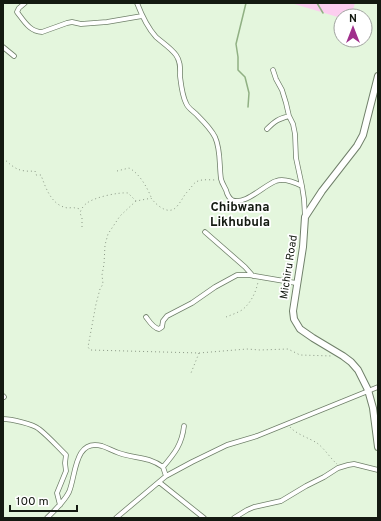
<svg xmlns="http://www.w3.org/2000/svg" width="381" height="521" viewBox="0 0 381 521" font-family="Overpass,sans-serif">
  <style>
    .grass { fill: #fcceef }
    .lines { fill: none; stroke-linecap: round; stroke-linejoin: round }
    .stream { stroke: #90b083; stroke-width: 1.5 }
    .street-casing { stroke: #70806a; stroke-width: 5.5 }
    .secondary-casing { stroke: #70806a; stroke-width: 8 }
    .path { stroke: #8b9886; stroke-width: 1; stroke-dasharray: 1 3; stroke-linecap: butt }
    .street { stroke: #fff; stroke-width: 4 }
    .secondary { stroke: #fff; stroke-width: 6 }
    .labels { text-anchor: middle; stroke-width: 3.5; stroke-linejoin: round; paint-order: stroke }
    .street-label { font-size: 11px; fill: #141a11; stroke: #fff }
    .quarter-label { font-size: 13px; font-weight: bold; fill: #141a11; stroke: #fff }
  </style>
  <rect width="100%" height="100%" fill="#e4f6dd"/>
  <!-- grass -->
  <path class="grass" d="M291,3h64l-4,13h-10v2z"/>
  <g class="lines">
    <!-- stream -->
    <path class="stream" d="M246,3l-10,41 2,13v13l7,7 4,16 -1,14
      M317,3l6,10"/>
    <!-- street casing -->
    <g class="street-casing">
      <path id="street" d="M25,3l-6,5 -2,4c7,9 13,20 25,20l25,-9 5,-1 9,2 26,-2 35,-6
        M137,3c5,13 10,24 19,34 7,6 15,11 20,18 5,7 4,14 4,21 1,8 2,19 6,27 2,6 8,8 12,13 6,6 13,13 17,21 6,13 4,28 6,42 1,4 3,7 5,11 1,4 3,8 6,10 13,6 32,-15 44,-19 8,-3 18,1 26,5l2,13 1,18
        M3,47l11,9
        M273,70l3,9 6,11 4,13 3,13 4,8 2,10 1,24 6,28
        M267,129c8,-8 11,-10 22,-13
        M205,232l40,35 8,9
        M146,317c3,4 7,11 13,12l3,-2 1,-6 4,-5 25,-13 23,-16 22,-12h12l47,8
        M3,396l1,1
        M3,419c8,0 30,5 36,10 9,7 17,16 25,24l2,2 -1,8 1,8 -9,22 3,12
        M166,476l-3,-9c12,-14 19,-23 21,-41
        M159,482l45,36
        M47,518c8,-8 17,-16 22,-26 7,-16 5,-54 33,-46 6,2 11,5 17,7 17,6 29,3 44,14
        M116,518l50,-42 26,-14 35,-17 30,-9 121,-49
        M234,518l13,-8 7,-3 27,-6 25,-15 18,-9 14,-9 10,-3 6,-1 24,6"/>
    </g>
    <!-- secondary casing -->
    <g class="secondary-casing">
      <path id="secondary" d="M378,76l-15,59 -6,11 -35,45 -17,26 -2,30 -10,64 1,8 6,10 13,9 30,18 8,6 7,8 10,20 5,18 5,39"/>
    </g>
    <!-- path -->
    <path class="path" d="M3,158c12,11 16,14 32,13l1,4h5c5,14 11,31 27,33 2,0 5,-1 7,0 2,0 4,1 6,1
      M117,171l12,-3c10,5 18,19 22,29
      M136,201l-16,15 -12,18 -3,11 -1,19 -2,11 1,9 -3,5 -4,15 -8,43 2,3 109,3 -8,20
      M82,227v-9l-2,-5c1,-4 4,-8 7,-10 8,-6 32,-11 41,-10l8,8 11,-2 4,-1c6,8 19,19 27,7 5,-6 5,-9 11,-15 3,-3 4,-7 9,-9 5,-2 13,-1 19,-1
      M226,317c5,-2 11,-4 16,-7 9,-7 14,-18 16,-28
      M199,353l48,-4 13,1 28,-1 12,6 32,1
      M290,427c6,7 19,11 27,16 8,6 13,15 20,21"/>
    <!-- street -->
    <use href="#street" class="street"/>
    <!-- secondary -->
    <use href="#secondary" class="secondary"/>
  </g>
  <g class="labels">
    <!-- street labels -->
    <g class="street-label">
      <text transform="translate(288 267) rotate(-81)" y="4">Michiru Road</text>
    </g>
    <!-- quarter labels -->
    <g class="quarter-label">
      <text x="240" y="211">Chibwana<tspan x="240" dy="15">Likhubula</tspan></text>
    </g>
  </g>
  <!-- border -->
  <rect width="381" height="521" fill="none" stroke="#141a11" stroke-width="8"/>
  <!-- north arrow -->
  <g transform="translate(353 28)"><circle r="19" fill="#ffffff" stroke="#a1a3a0"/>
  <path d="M0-3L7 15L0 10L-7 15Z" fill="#a02f8c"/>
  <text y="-6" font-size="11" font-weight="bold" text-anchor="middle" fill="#141a11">N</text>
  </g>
  <!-- scale -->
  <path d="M10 505v6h67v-6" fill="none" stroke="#141a11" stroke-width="2"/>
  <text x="16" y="505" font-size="12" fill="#141a11" stroke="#ffffff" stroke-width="3" paint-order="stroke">100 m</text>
</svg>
